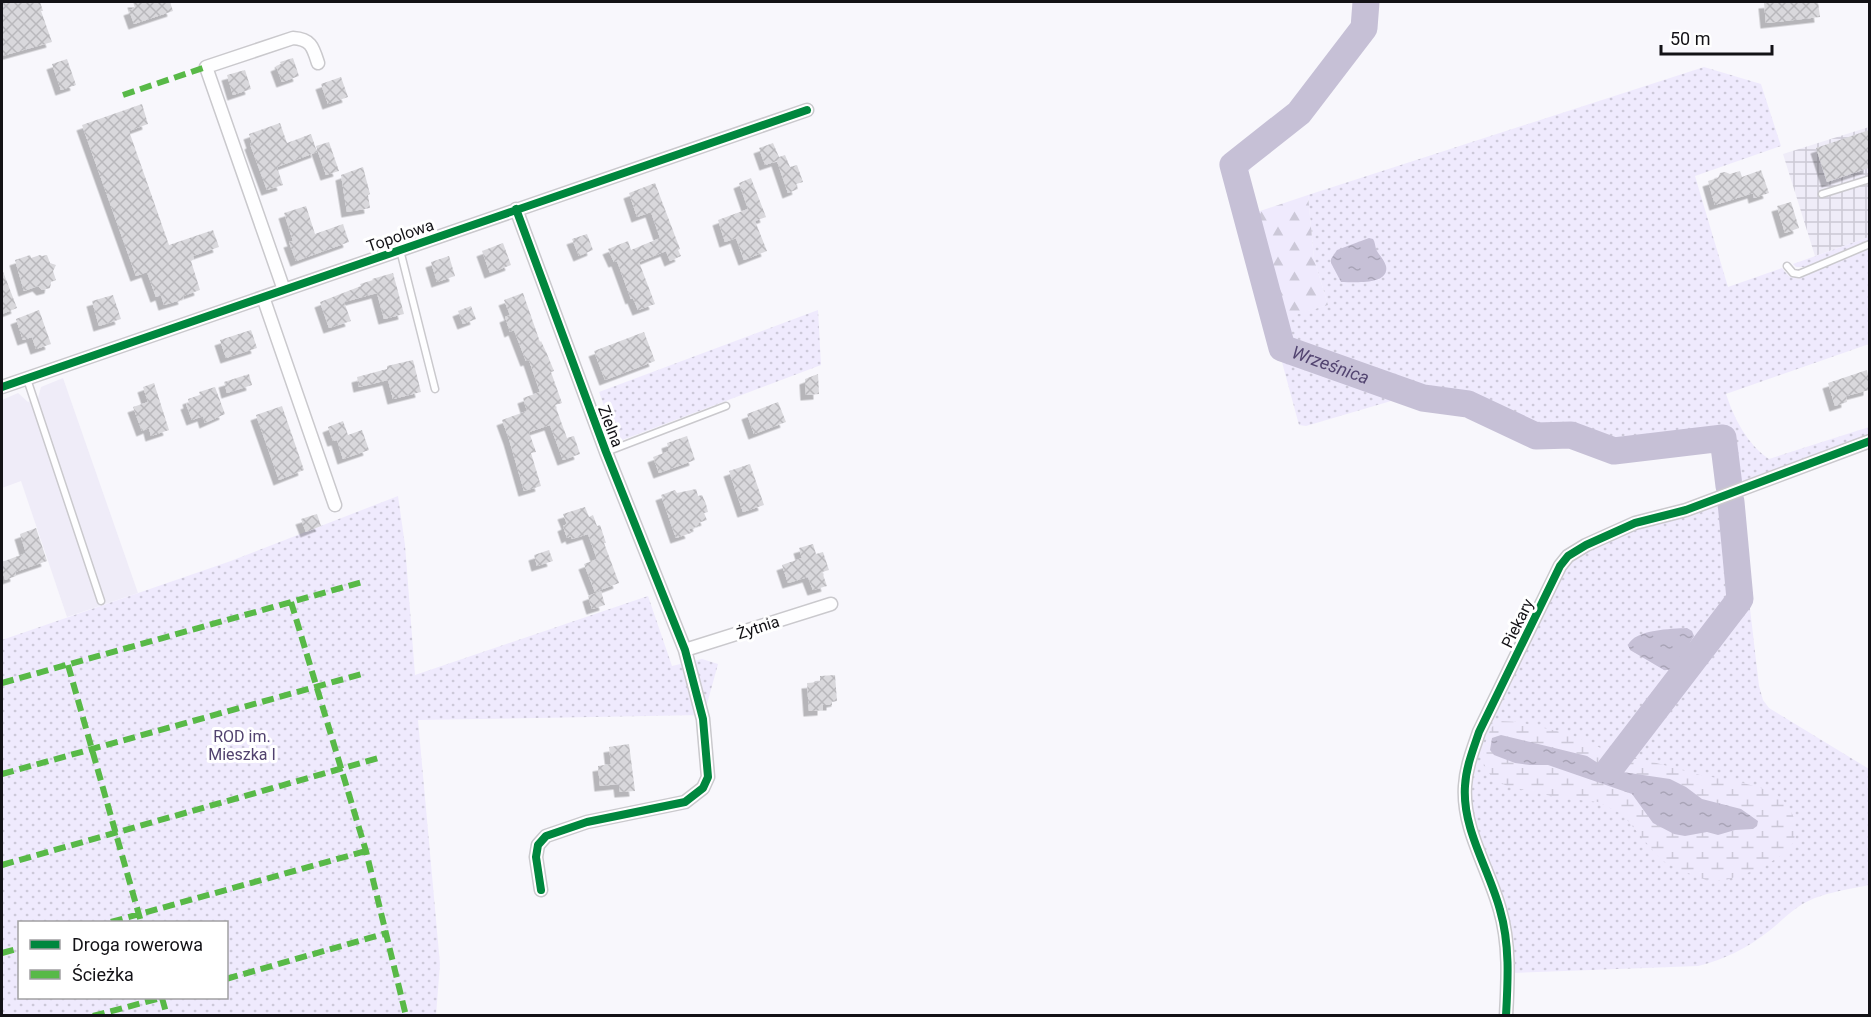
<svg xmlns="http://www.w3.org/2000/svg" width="1871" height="1017" viewBox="0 0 1871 1017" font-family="Roboto,sans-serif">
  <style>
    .built { fill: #efecf8 }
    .industrial { fill: url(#industrial-grid) }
    .grass { fill: url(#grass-dots); fill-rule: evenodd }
    .forest { fill: url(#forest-firs) }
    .wetland { fill: url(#wetland-marsh) }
    .water { fill: url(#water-ripples) }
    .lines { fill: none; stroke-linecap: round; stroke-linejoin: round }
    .river { stroke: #c6c0d6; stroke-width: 27 }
    .building { fill: url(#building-cross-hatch); filter: url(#shadow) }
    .service-casing { stroke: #cac9cd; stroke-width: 9 }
    .minor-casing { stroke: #cac9cd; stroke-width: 15 }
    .service { stroke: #fefeff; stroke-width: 6 }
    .minor { stroke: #fefeff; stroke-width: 12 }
    .quiet { stroke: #58b947; stroke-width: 6; stroke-dasharray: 12 6; stroke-linecap: butt }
    .cycleway-casing { stroke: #fff; stroke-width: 11 }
    .cycleway { stroke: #00873e; stroke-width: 8 }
    .labels { text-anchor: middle; stroke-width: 6; stroke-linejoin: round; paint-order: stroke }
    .street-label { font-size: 16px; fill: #131216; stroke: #fff }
    .park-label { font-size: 16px; fill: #51426e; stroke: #fff }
    .water-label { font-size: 18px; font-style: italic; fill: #524470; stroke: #fff }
  </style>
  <defs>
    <pattern id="industrial-grid" width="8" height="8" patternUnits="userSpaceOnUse" patternTransform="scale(1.5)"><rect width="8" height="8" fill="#efecf8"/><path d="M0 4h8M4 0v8" fill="none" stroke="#ccc9d4"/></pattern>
    <pattern id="grass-dots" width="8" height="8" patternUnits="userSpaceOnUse" patternTransform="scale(1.5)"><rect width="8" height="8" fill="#efeafd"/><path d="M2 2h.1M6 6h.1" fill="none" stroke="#ccc8d8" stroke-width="1.8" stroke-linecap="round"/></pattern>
    <pattern id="forest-firs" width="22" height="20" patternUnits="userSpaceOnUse" patternTransform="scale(1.5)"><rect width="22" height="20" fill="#efeafd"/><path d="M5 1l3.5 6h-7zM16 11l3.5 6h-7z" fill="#ccc8d8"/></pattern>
    <pattern id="wetland-marsh" width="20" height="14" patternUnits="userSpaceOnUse" patternTransform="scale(1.5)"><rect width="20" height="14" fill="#efeafd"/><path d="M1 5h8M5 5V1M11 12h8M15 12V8" fill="none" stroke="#ccc8d8"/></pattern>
    <pattern id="water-ripples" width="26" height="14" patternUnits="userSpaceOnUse" patternTransform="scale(1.5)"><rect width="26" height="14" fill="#c6c0d6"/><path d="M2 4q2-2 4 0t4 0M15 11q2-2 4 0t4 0" fill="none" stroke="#a9a4b7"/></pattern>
    <pattern id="building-cross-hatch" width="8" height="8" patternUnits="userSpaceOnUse" patternTransform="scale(1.5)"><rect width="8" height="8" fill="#d9d8dc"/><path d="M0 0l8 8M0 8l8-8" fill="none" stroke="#b9b8bc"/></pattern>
    <filter id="shadow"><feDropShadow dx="-5.5" dy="5.5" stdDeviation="0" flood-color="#0004"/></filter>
  </defs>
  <rect width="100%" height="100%" fill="#f8f7fc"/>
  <!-- built -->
  <path class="built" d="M63,378l75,215 -71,24 -46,-136 -19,7v-88l16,-7 10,9 10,-4 3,-11z"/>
  <!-- industrial -->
  <path class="industrial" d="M1869,127v110l-54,19 -32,-102z"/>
  <!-- grass -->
  <path class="grass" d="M1362,2h12l-2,22 -4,12 -55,76 -62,56 -5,8v7l36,135 46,-13 -14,-46 -6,-64 396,-128 57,17 20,62 -86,30 33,111 54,-19c6,8 9,11 18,10l69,-30v96l-143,50c8,24 21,50 43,65l100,-32v8l-143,55 -6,-48 -45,4 -62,8 -44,-16 -34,2 -51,-26 7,-2 -22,-12 -45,-6 -19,-7 3,9 -102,30 -7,-1 -70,-259 67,-56 65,-85z
    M1869,237v3l-64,27h-9l-3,-3z
    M818,310l3,55 -204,77 -18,-50z
    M398,496l7,49 10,130 233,-79 24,70 30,-7 16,5 -14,51 -286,5 22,244 -4,51 -434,1v-376l226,-78zM20,922h206v76h-206z
    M1737,497l22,189 4,14 6,8 100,61v116c-23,5 -51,8 -71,22 -10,7 -19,16 -29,24 -22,17 -43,28 -71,35l-185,7c0,-24 -2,-48 -10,-72 -9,-30 -26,-59 -30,-91 -8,-51 21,-97 43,-141 15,-32 31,-63 46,-94l6,-10 7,-7 59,-29 51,-13z"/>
  <!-- forest -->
  <path class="forest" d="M1308,195l6,64 14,46 -46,14 -28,-106z"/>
  <!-- wetland -->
  <path class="wetland" d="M1498,721l21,1 50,12 34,15 14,10h25l58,16 40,7 24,7 13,6 11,10 6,13 1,13 -1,11 -12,13 -13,8 -13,7 -30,10h-20l-26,-10 -19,-10 -39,-46 -24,-12 -38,-4 -53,-12 -15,-8 -8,-14 -1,-15 8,-21z"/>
  <!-- water -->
  <path class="water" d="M1369,238l4,1c2,3 2,6 3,10 2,5 8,10 10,17 4,20 -33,16 -45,16l-10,-19v-4l6,-9z
    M1687,628l5,3 2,5 -19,31 -5,3h-6l-34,-20 -2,-5c8,-16 43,-16 59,-17z
    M1501,735l86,21 22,14 61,9 16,8 16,12 39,10 17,12 -1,5 -4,3 -18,1 -17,5 -11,-3 -22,4 -11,-2 -21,-11 -21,-29 -84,-29h-18l-15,-2 -21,-8 -4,-5 2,-12z"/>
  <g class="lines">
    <!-- river -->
    <g class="river">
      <path id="s1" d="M1366,2l-2,26 -65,85 -66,52 49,183 141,50 45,6 68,32 35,-1 43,16 109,-13 6,48"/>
      <path d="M1609,770l131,-171 -9,-97"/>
    </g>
  </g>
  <!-- building -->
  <path class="building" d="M2,2h38l3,9h-2l11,31 -50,14z
    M133,2h37l3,9 -39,13 -5,-14 6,-2z
    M1778,2h40l2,15 -54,6 -2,-20z
    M293,58l6,18 -17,6 -6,-16 5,-2 -1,-2z
    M67,59l9,26 -15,5 -9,-26z
    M245,70l6,19 -18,6 -6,-20z
    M341,77l7,20 -20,7 -7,-20z
    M142,104l6,20 -19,7 40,114 44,-15 6,17 -26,9 1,3 -3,2 9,29 -17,6 1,3 -20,6 -3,-10 -5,2 -9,-25 -11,4 -54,-151z
    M280,123l7,20 24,-9 6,18 -40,15 6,18 -16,5 -17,-46 2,-1 -3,-9z
    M1869,130v38l-42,14 -11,-34z
    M329,142l10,29 -13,4 -10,-29z
    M773,143l6,14 6,-2 5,12 7,-2 6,17 -7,2 2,5 -10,4 -11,-32 -12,4 -6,-17z
    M363,167l7,27 -2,1 2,13 -23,4 -6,-37z
    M1761,170l8,23 -15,5 -1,-5 -38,12 -7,-24 10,-3 2,-5 5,-1 5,2 10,-3 2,6z
    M751,178l15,39 -11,4 12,30 -23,9 -8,-22 -11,4 -7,-22 30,-11 -9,-26z
    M655,183l25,66 -2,1 3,6 -11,5 -4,-10 -27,11 16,42 -17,6 -5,-12 -2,1 -14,-38 -3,1 -6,-13 20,-8 3,9 29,-12 -9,-26 -14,5 -8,-24z
    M1791,202l8,26 -14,5 -8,-27z
    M306,206l9,28 28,-10 6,18 -53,19 -7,-19 4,-1 -9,-28z
    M587,234l6,16 -14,6 -7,-17z
    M503,243l8,22 -21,8 -8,-22z
    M30,255l1,3 9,-3 2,1 5,-1 3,8 6,2 -3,6 3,9 -5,2 -1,6 -8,2 -4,-4 -14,5 -9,-31z
    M449,256l6,20 -18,6 -6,-20z
    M2,269l15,39 -15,6z
    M393,273l11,41 -20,5 -7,-26 -33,9 7,19 -22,7 -9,-26 41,-16 -1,-2 13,-4 -1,-1z
    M523,293l17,49 1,-1 6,13 7,17 -3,1 11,31 -7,2 12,33 7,-2 6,18 -17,6 -13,-35 -21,7 7,20 -5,1 10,33 -17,5 -15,-52 -7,-19 25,-9 -4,-13 17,-6 -11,-32 -3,1 -12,-31 -4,2 -5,-15 5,-2 -6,-15z
    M113,295l8,24 -22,7 -7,-25z
    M471,306l5,13 -13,5 -5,-13z
    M39,310l12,34 -15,5 -4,-12 -9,3 -7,-21z
    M251,330l6,18 -31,10 -6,-18z
    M644,332l11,29 -50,19 -11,-29z
    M413,360l8,32 -28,7 -5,-19 -29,7 -2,-10 30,-8v-3z
    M1867,370l2,10v10l-23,6 1,6 -12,4 -7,-23z
    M249,374l3,11 -25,8 -3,-11z
    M818,374l1,20 -13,1 -1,-16z
    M154,383l15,47 -18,6 -2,-8 -7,3 -9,-24 15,-5 -5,-15z
    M215,387l10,27 -20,9 -2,-7 -11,4 -6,-16 3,-1 -1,-4 12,-4 -1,-3z
    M778,402l8,20 -32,12 -7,-20z
    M282,406l22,64 -25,10 -23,-65z
    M343,421l5,14 14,-5 7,20 -26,9 -6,-19 -4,1 -5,-14z
    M687,436l8,24 -36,13 -6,-16 16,-6 -2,-8z
    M750,464l14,41 -21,7 -14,-41z
    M696,489l2,7 4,-1 4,9 2,8 -4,1 3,7 -9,3 1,3 -10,3 2,4 -15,5 -15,-43 14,-5 2,3z
    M585,507l4,10 4,-2 4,11 3,-1 6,18h-2l15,40 -24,9 -11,-28 13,-5 -9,-25 -16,5 -1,-3 -4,2 -4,-12 4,-2 -4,-10z
    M317,514l4,12 -15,6 -5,-13z
    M36,528l11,33 -32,11 1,4 -11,4 -3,-11v-7l24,-9 -6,-19z
    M813,544l3,10 7,-2 6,18 -7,2 5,14 -14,4 -5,-13 -20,6 -6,-18 20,-7 -3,-10z
    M549,550l4,11 -16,5 -3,-11z
    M601,591l4,14 -13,4 -4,-13z
    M835,675l2,26 -5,1v3h-9v5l-14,1 -2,-28 13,-1v-6z
    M629,744l6,47 -15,1 -1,-8 -19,2 -2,-20 13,-2 -2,-17z"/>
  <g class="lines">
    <!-- service casing -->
    <g class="service-casing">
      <path id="service" d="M1822,194l48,-15
        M400,250l35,139
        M1787,266l6,7 6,1 71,-30
        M27,379l74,222
        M606,452l120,-46"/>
    </g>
    <!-- minor casing -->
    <g class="minor-casing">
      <path id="minor" d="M516,209l90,243 79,198 18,69 5,58 -5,11 -18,14 -98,20 -41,14 -8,9 -2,12 5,33
        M284,290l-78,-223 87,-29c18,1 20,9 25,25
        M263,297l72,208
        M2,387l805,-277
        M685,650l146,-46
        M1506,1016c2,-36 4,-72 -6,-106 -11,-41 -38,-81 -35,-124 1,-19 8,-36 14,-54l81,-166 8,-10 18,-11 49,-22 51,-13 184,-69"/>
    </g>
    <!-- service -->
    <use href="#service" class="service"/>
    <!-- minor -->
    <use href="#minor" class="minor"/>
    <!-- quiet -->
    <path class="quiet" d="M123,95l83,-28
      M291,602l75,249 40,165
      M68,665l73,257
      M2,683l364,-102
      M2,774l360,-100
      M2,865l380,-108
      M111,922l255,-71
      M2,953l18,-5
      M226,979l161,-46
      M162,998l5,18
      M93,1016l68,-18"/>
    <!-- cycleway casing -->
    <g class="cycleway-casing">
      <path id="cycleway" d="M516,209l90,243 79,198 18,69 5,58 -5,11 -18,14 -98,20 -41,14 -8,9 -2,12 5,33
        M2,387l805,-277
        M1506,1016c2,-36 4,-72 -6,-106 -11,-41 -38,-81 -35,-124 1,-19 8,-36 14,-54l81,-166 8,-10 18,-11 49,-22 51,-13 184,-69"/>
    </g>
    <!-- cycleway -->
    <use href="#cycleway" class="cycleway"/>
  </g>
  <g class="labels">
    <!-- street labels -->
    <g class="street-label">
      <text transform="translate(400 235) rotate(-19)" y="6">Topolowa</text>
      <text transform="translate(611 426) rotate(69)" y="6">Zielna</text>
      <text transform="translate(1517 623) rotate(-64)" y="6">Piekary</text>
      <text transform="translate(758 627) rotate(-18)" y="6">Żytnia</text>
    </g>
    <!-- park labels -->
    <g class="park-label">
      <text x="242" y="742">ROD im.<tspan x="242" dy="18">Mieszka I</tspan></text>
    </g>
    <!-- water labels -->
    <g class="water-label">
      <text dy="6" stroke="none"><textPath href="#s1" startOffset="458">Wrześnica</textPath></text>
    </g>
  </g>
  <!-- border -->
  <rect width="1871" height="1017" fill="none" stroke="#131216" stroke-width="6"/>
  <!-- legend -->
  <rect x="18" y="921" width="210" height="78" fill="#ffffff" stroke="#a1a0a2" stroke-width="1.5"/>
  <rect x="30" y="940" width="30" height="9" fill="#00873e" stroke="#a1a0a2" stroke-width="1.5"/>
  <text x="72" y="951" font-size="18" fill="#131216">Droga rowerowa</text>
  <rect x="30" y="970" width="30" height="9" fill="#58b947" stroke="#a1a0a2" stroke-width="1.5"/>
  <text x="72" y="981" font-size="18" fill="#131216">Ścieżka</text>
  <!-- scale -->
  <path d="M1661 45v9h111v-9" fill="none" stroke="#131216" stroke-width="3"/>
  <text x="1670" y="45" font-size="18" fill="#131216" stroke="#ffffff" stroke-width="4.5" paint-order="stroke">50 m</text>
</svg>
